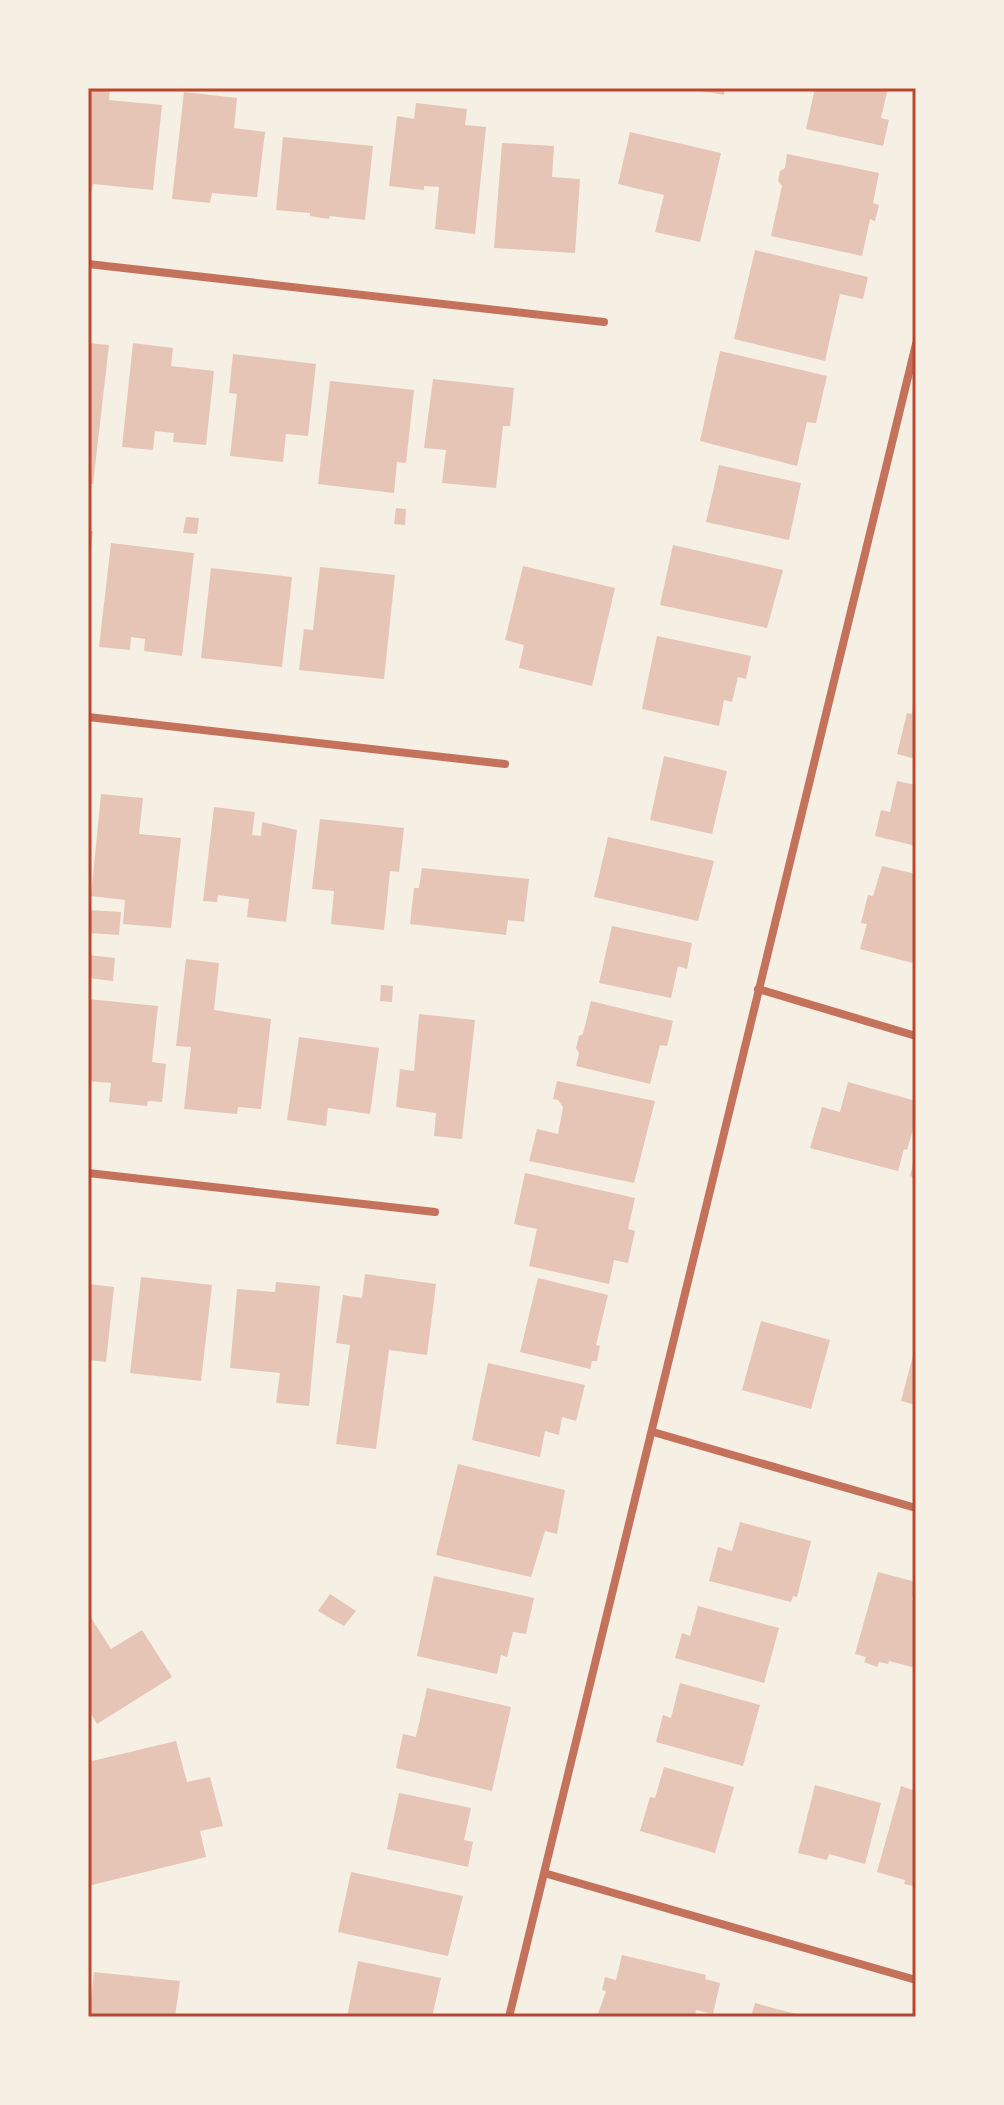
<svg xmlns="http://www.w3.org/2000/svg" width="1004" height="2105" viewBox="0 0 1004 2105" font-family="'Asap Condensed',sans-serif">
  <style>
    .building { fill: #e6c5b7 }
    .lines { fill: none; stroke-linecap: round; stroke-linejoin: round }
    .minor { stroke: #c5725c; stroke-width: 8 }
    .neatline { fill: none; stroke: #b5482f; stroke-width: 3 }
  </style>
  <rect width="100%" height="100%" fill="#f6efe4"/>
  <!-- building -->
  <path class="building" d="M88,88h22l-1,12 53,5 -9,85 -60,-6 -5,22z
    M684,88h41l-1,7z
    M815,88h73l-7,30 8,2 -6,26 -77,-17z
    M184,92l53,6 -3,30 31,4 -8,65 -45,-4 -2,10 -38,-4z
    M416,103l51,6 -2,16 21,2 -11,107 -40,-5 4,-42 -15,-1v4l-35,-4 8,-70 17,3z
    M630,132l91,21 -21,89 -45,-10 9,-37 -46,-11z
    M283,137l90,9 -8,74 -35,-4 -1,3 -19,-3v-3l-34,-3z
    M502,143l52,3 -2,31 28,2 -5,74 -81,-5z
    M787,154l92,19 -6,30 6,2 -4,16 -5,-2 -8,37 -91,-20 11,-50 -4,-5 2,-10 5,-3z
    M755,250l113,27 -5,22 -23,-5 -15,67 -91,-22z
    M88,343l21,2 -16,139 -5,-1z
    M133,343l40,5 -2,18 43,5 -8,74 -33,-3 1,-9 -19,-2 -2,19 -31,-3z
    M720,351l107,25 -11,47 -9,-1 -10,44 -97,-25z
    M233,354l83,10 -8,72 -22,-2 -3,28 -53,-6 7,-62 -8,-1z
    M433,379l81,9 -4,38h-7l-7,62 -54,-5 4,-33 -22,-2z
    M330,381l84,9 -8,73 -9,-1 -3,31 -76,-9z
    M719,465l82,18 -12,57 -83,-18z
    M396,508l10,1 -1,16 -11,-1z
    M186,517l13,1 -2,16 -14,-1z
    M88,531h5l-3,26h-2z
    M111,543l83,10 -12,103 -38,-5 1,-12 -14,-2 -1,13 -31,-3z
    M673,545l110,25 -16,58 -107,-23z
    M523,566l92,22 -23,98 -73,-18 5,-23 -19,-5z
    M320,567l75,8 -11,104 -85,-9 5,-41 9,1z
    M211,568l81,9 -10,90 -81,-9z
    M657,636l94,20 -5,23 -8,-2 -6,25 -8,-2 -5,26 -77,-17z
    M915,701h1v58l-19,-5 10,-41 5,1z
    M664,756l63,15 -15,63 -62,-14z
    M897,781l19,4v61l-41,-10 6,-26 9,2z
    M101,794l42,4 -4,36 42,4 -10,90 -48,-4 2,-24 -34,-4z
    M214,807l41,5 -3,23 9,1 1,-14 35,8 -11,92 -39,-5 2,-18 -31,-4 -1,7 -14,-1z
    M320,819l84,9 -5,44 -9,-1 -6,59 -53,-6 3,-33 -22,-2z
    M608,837l106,24 -16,60 -104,-24z
    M882,866l34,8v90l-56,-15 7,-25 -6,-1 7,-28 5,1z
    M422,868l107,11 -5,43 -16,-2 -2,15 -96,-11 4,-36h5z
    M88,910l33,2 -2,23 -31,-2z
    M612,926l80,17 -5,26 -9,-3 -7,32 -72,-15z
    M88,955l27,3 -2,23 -25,-3z
    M186,959l33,4 -5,47 57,9 -10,90 -23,-2 -1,7 -53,-5 7,-62 -15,-1z
    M381,985l12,1 -1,16 -12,-1z
    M88,999l70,7 -6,56 14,2 -4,38 -14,-1 -1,5 -38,-4 2,-19 -23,-2z
    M591,1001l82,20 -6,25 -7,-1 -10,39 -74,-18 3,-13 -3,-5 3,-12 4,-2z
    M419,1014l56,6 -13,119 -28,-3 2,-23 -40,-6 4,-38 14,2z
    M299,1037l80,11 -9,66 -42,-6 -2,18 -39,-6z
    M557,1081l98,20 -21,82 -105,-22 8,-32 21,5 5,-27 -5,-7 -5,-1z
    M848,1082l68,19v18l-9,31 -3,-1 -6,22 -88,-23 12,-41 18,5z
    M915,1154h1v24l-6,-2z
    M525,1173l110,25 -7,31 7,2 -7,32 -14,-3 -5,24 -80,-18 8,-37 -23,-5z
    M365,1274l71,10 -9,71 -38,-5 -13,99 -40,-5 14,-99 -14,-2 7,-48 19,3z
    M141,1277l71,8 -11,96 -71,-8z
    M538,1278l70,17 -12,50 4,1 -3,15h-5l-2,8 -70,-17z
    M276,1282l44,4 -11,120 -33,-3 4,-30 -50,-5 7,-79 38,3z
    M88,1284l26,3 -8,75 -18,-2z
    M761,1321l69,19 -19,69 -69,-19z
    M915,1348h1v57l-15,-4z
    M488,1363l97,22 -9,36 -14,-4 -3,18 -14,-4 -5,26 -68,-17z
    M458,1464l107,26 -8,44 -12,-3 -14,46 -95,-22z
    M740,1522l71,19 -14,56 -4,-1 -2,6 -82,-21 9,-34 14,4z
    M878,1572l38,10 -4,18 4,1v67l-27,-7 -1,3 -9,-2 -2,5 -13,-5 2,-5 -11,-3z
    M434,1576l100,22 -8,36 -13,-2 -6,25 -6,-2 -4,19 -80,-18z
    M330,1594l26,17 -12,15 -26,-15z
    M698,1606l81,22 -15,55 -89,-25 7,-25 8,3z
    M88,1613l23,36 31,-19 30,47 -75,47 -9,-15z
    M680,1683l80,22 -17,61 -87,-24 7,-27 8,3z
    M427,1688l84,19 -19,84 -96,-23 7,-34 13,3z
    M176,1741l11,41 23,-5 13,49 -23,5 6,26 -118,29v-124z
    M664,1767l70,20 -19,66 -75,-22 10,-34 5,1z
    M815,1785l66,18 -16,61 -36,-10 -2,6 -29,-7z
    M901,1786l15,5v96l-12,-3 1,-4 -28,-8z
    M399,1793l72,15 -7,32 9,2 -5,25 -81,-18z
    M351,1872l112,24 -15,60 -110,-24z
    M622,1955l84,20 -1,4 15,4 -7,31 -17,-4 -1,7h-98l9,-26 -4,-1 3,-13 11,3z
    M358,1961l83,17 -9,39h-85z
    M94,1972l86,9 -5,36h-86z
    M755,2003l48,13v1h-52z"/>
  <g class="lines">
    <!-- minor -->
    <path class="minor" d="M88,264l516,58
      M88,717l417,47
      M758,989l158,47
      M88,1173l347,39
      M653,1432l263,76
      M544,1873l372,107
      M509,2017l407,-1673"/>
  </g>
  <!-- border -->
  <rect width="1004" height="2105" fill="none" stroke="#f6efe4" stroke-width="180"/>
  <rect x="90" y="90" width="824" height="1925" class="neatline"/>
</svg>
